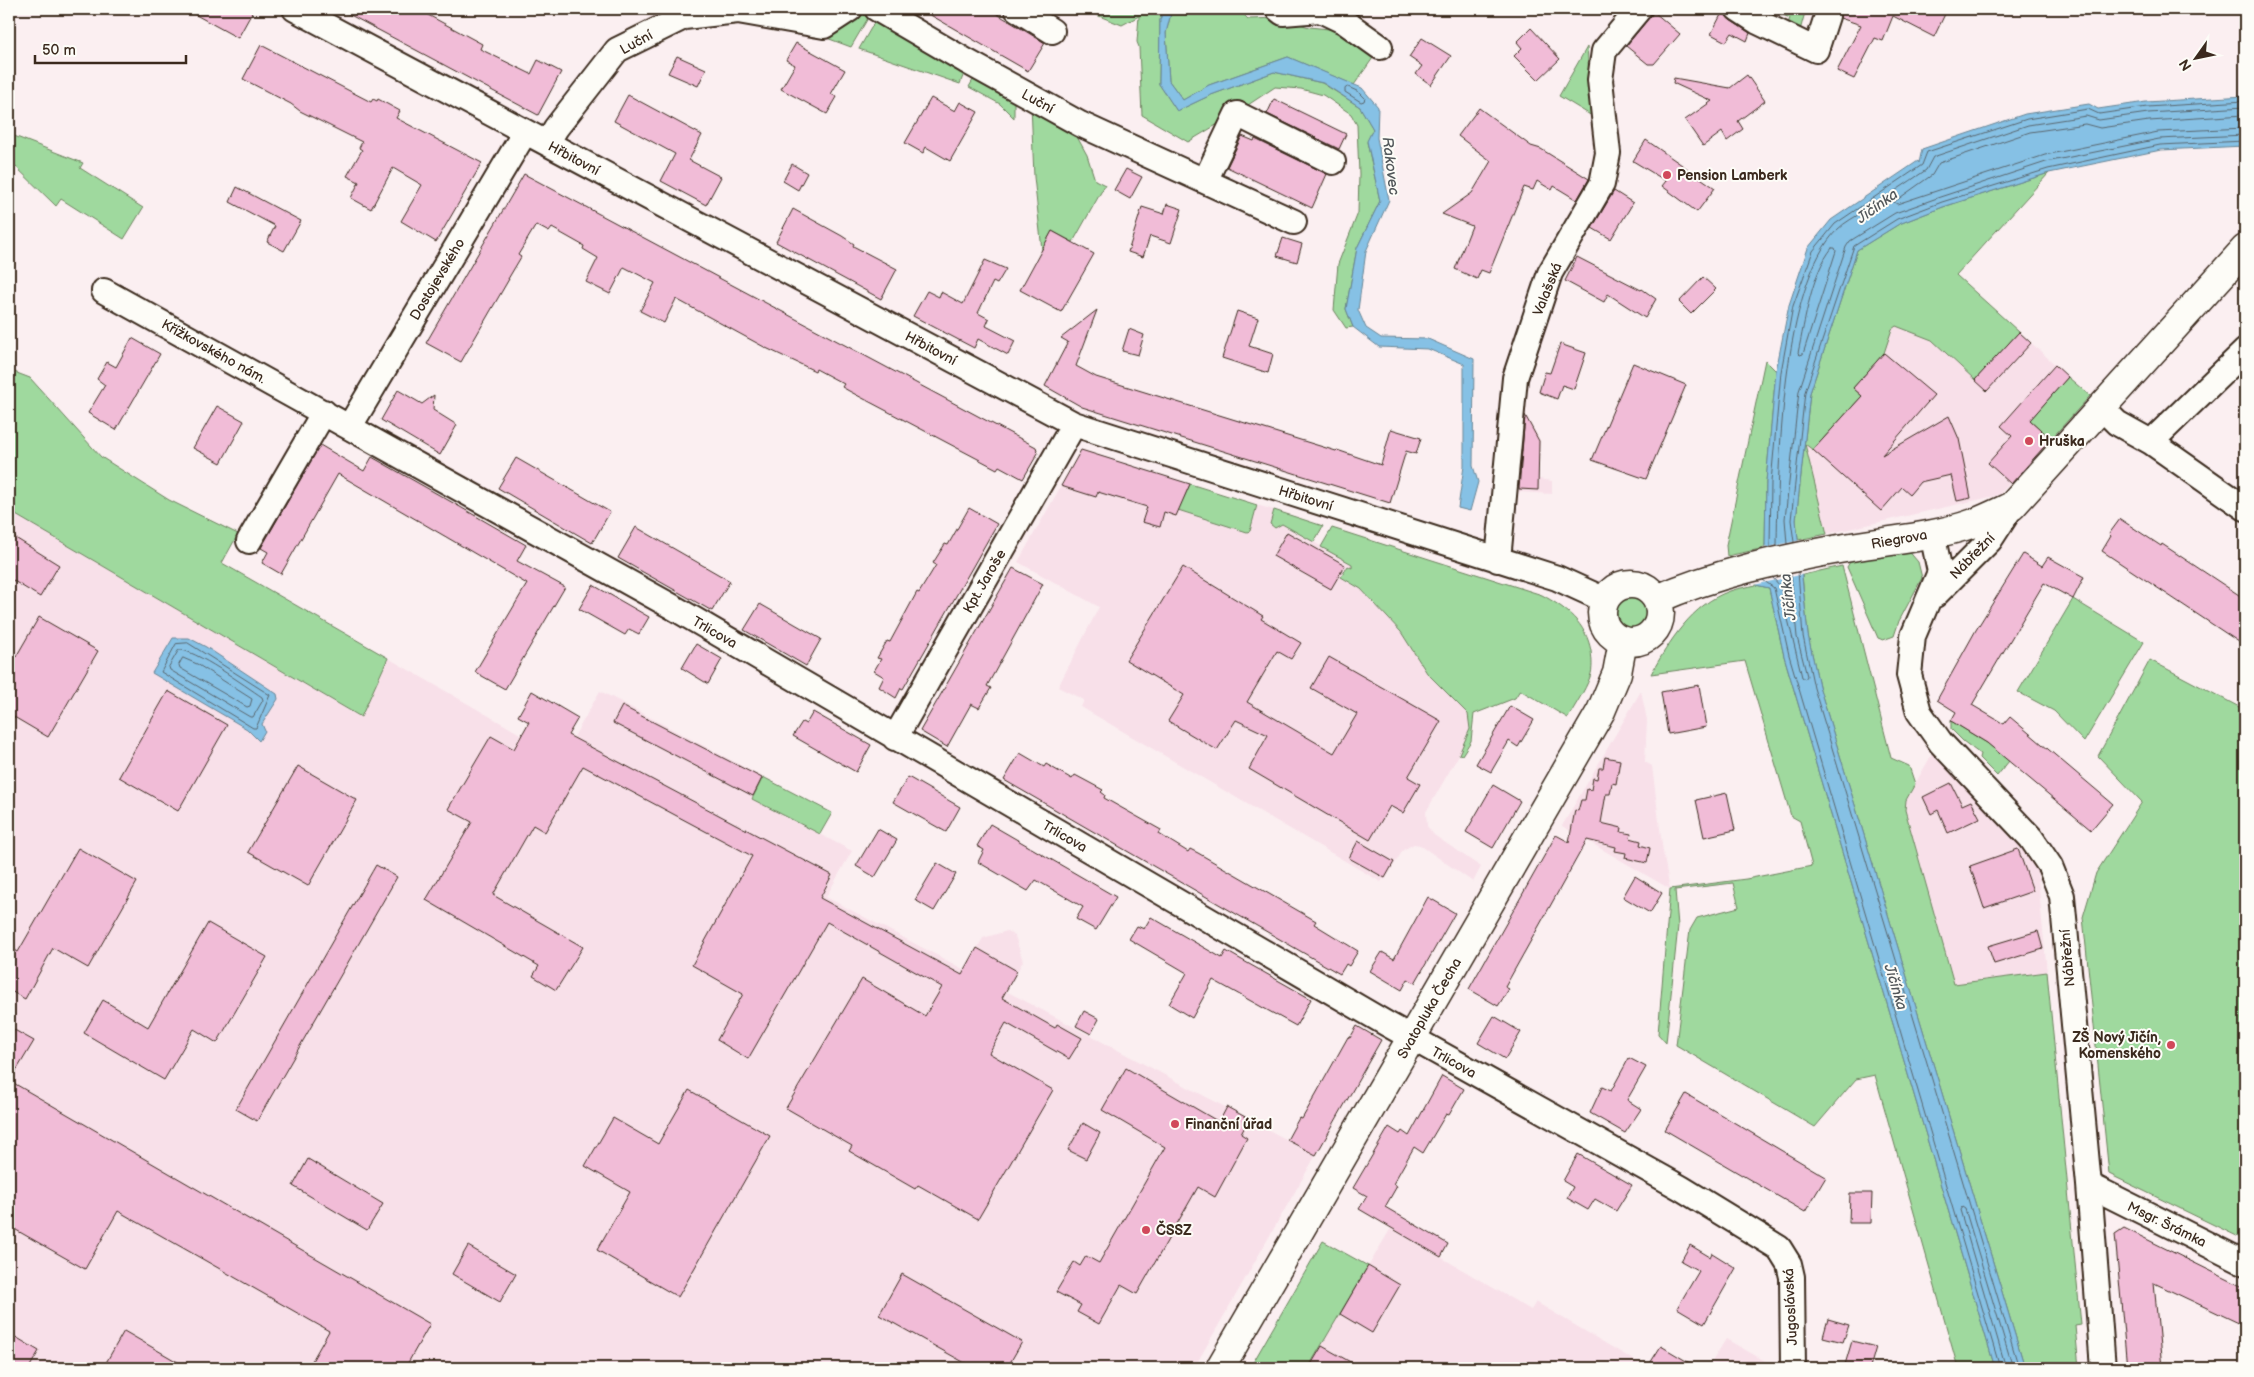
<svg xmlns="http://www.w3.org/2000/svg" width="2254" height="1377" viewBox="0 0 2254 1377" font-family="'Balsamiq Sans',sans-serif">
  <style>
    .built { fill: #f8e0e9 }
    .green { fill: #9fd99e; stroke: #6d825e }
    .water { fill: #86c1e5; stroke: #688595 }
    .pier { fill: #fbeff1 }
    .lines { fill: none; stroke-linecap: round; stroke-linejoin: round }
    .shore { stroke: #59666e; stroke-width: 1 }
    .building { fill: #f1bcd7; stroke: #3b2a1e }
    .minor-casing { stroke: #3b2a1e; stroke-width: 28 }
    .tertiary-casing { stroke: #3b2a1e; stroke-width: 31 }
    .minor { stroke: #fdfcf7; stroke-width: 24 }
    .tertiary { stroke: #fdfcf7; stroke-width: 28 }
    .poi-dot { fill: #d1495b; stroke: #fdfcf7; stroke-width: 2 }
    .labels { text-anchor: middle; stroke-width: 4; stroke-linejoin: round; paint-order: stroke }
    .street-label { font-size: 14px; fill: #3b2a1e; stroke: #fdfcf7 }
    .poi-label { font-size: 14px; font-weight: bold; fill: #3b2a1e; stroke: #fdfcf7; text-anchor: start }
    .water-label { font-size: 15px; font-style: italic; fill: #52575a; stroke: #fdfcf7 }
  </style>
  <rect width="100%" height="100%" fill="#fbeff1"/>
  <filter id="ink" filterUnits="userSpaceOnUse"><feTurbulence type="fractalNoise" baseFrequency=".02" numOctaves="2"/><feDisplacementMap in="SourceGraphic" scale="10" xChannelSelector="R" yChannelSelector="G"/><feConvolveMatrix kernelMatrix="1 2 1 2 8 2 1 2 1" color-interpolation-filters="sRGB"/></filter>
  <g filter="url(#ink)">
    <!-- built -->
    <path class="built" d="M1899,224l191,172 -91,99 -172,39 -22,-91z
      M1521,429l13,1 6,11 -2,38 14,2v13l-33,-2z
      M1061,486l35,11 3,-5 48,15 -5,15 18,5 4,-15 12,4 2,-6 69,22 3,-1 7,-26 17,5 -4,14h12l70,40v5l-4,-3 -7,11 20,12 40,43 26,41 41,41 3,15 -3,10 -42,73 1,14 7,9 47,32 -8,15 -53,-37 -6,-1 -11,6 -18,30 -2,-1 -2,3 -300,-175 3,-7 -26,-13 41,-80 -81,-45z
      M9,511l351,206 28,-59 174,100 38,-67 163,86 -11,22 100,52 -26,46 139,73 18,-32 24,-7 8,5 8,25 -17,30 310,164 -122,213h-1185z
      M1641,691l6,29 -2,42 7,4 11,86 7,37 -108,-63z
      M1932,754l84,83 16,22 5,10 10,103 -93,12 -49,-174 1,-10z
      M1391,1228l140,82 5,-8 111,66h-339z
      M1726,1339l46,26v3h-64z"/>
    <!-- green -->
    <path class="green" d="M1081,9h83l-4,11 -1,64 18,27 34,-16 63,-23 48,11 38,24 13,22 -6,13 13,59 -23,47 -11,61 7,18 -7,1 -12,-18 4,-46 20,-51 1,-39 -2,-49 -6,-11 -28,-19 -22,-6 -26,-2 -30,20 -10,-5 -7,16 -40,24 -46,-27 -3,-68 -2,-5 2,-26 -17,9z
      M1172,9h66l10,10 32,-1 29,9 30,3 36,25 -21,30 -66,-28 -79,28 -26,15 -14,-19 -3,-48z
      M1768,9h38l-7,25 -13,-5 4,-11 -12,-5 -4,4h-13z
      M867,12l4,1 -20,34 -35,-13z
      M878,16l88,52 -6,16 -101,-35z
      M1587,47l5,69 -33,-20z
      M977,73l37,22v23l-14,-14 -31,-17z
      M1031,104l44,29 12,22 8,25 10,5 -32,57 -21,-11 -10,19 -8,-73z
      M9,134l74,29 -3,5 63,40 -19,31 -63,-40 -5,7 -47,-46z
      M2049,173l-93,102 63,57 -44,48 -43,-40 -36,-14 -4,3 -8,24 -31,35 9,8 -49,54 -8,-6 22,90 -29,6 -2,-20 14,-127 47,-143 42,-26 44,-17z
      M1765,360l11,11 -10,111 -1,66 -38,8 -1,-11z
      M9,370l21,8 71,79 68,43 69,34 -16,29 166,95 -27,59 -352,-206z
      M2068,377l22,19 -39,43 -21,-19z
      M1190,484l67,21 -7,26 -3,1 -69,-22z
      M1274,510l49,16 -9,16 -32,-18 -7,4 -5,-4z
      M1332,528l210,67c24,13 44,28 49,56 1,9 2,18 -1,26 -5,14 -15,28 -22,41l-48,-28 -5,8 -41,16 -3,27 -9,14 -3,-1 11,-25 -2,-15 -41,-41 -26,-41 -40,-43 -20,-12 7,-11 4,2v-4l-31,-17z
      M1907,549l11,13 4,16 -23,43 -5,15 -11,4 -5,-2 -31,-71 3,-5z
      M1842,566l49,192 18,8 6,18 -9,16 -1,10 49,174 93,-12 34,353 -6,1 4,42h-54l-206,-682 -11,-51 -6,-60z
      M1756,585l13,3 15,68 211,712h-37l-83,-293 -19,4 -41,48 -139,-82 14,-115 7,-12 42,-11 -6,-24 -58,7 3,36 -12,117 -8,-9 12,-145 76,-10 66,-13 -12,-45 -9,-5 -46,-155 -94,13c18,-32 41,-70 79,-83 8,-3 18,-4 26,-6z
      M1612 613a19 19 0 1 1 38 0a19 19 0 1 1-38 0Z
      M2073,599l71,43 -60,100 -30,-31 -36,-19z
      M2150,660l95,50v530l-136,-66 -26,-257 13,-44 46,-71 -44,-46z
      M1951,721l36,22 22,18 -12,15 -18,-18 1,-4 -17,-13 -12,-12z
      M763,777l69,36 -12,21 -68,-35z
      M1323,1241l45,25 -60,102h-58z"/>
    <!-- water -->
    <path class="water" d="M1164,9h8l-6,24 3,48 14,19 26,-15 79,-28 74,31 16,19 -1,31 12,62 -23,51 -8,59 8,18 15,10 47,1 46,20 -1,107 5,16 -8,29 -12,-3 6,-42v-102l-36,-15 -49,-2 -26,-20 -7,-18 11,-61 23,-47 -13,-60 6,-12 -13,-22 -37,-24 -49,-11 -63,23 -34,16 -18,-27 1,-64z
      M2245,96v50l-84,4 -112,23 -106,34 -44,17 -42,26 -47,143 -14,127 12,115 11,51 206,682h-30l-211,-712 -15,-68 -13,-3 9,-37 1,-66 10,-111 13,-66 19,-57 23,-28 87,-59 1,2 3,-14 103,-35 64,-10 9,5 48,-7z
      M173,638h16l17,9 71,47 1,5 -16,25 3,7 -6,10 -12,-12 -95,-56z"/>
    <!-- pier -->
    <path class="pier" d="M1801,540l18,31 -65,14 9,-37z"/>
    <g class="lines">
      <!-- shore -->
      <path class="shore" d="M1348,87l11,5 6,6 -1,3 -3,1 -16,-10v-3z
        M2245,115l-96,6 -49,7 -15,-4 -55,8 -91,31 -7,12 -38,27 3,2 148,-49 113,-23 87,-4
        M1832,248h3l1,3 -33,103 -3,1 -2,-2c7,-32 13,-79 34,-105z
        M1794,542l-3,-22 14,-128 49,-146 43,-27 45,-17 106,-33 112,-24 85,-4
        M1787,544l-2,-25 14,-128 47,-144 4,-6 45,-28 45,-16 106,-35 113,-23 86,-4
        M1777,546c1,-78 4,-262 61,-317 7,-7 17,-12 25,-17 21,-14 43,-28 63,-42l7,-13 95,-32 58,-9 13,4 49,-7 97,-6
        M1770,548l1,-66 10,-110 12,-66 20,-55 22,-27 87,-59 5,-13 100,-33 61,-10 11,5 48,-7 98,-6
        M1798,572l5,64 11,52 205,680
        M1773,578l7,8 22,91 3,2 2,-3 -10,-39 -6,-63
        M1763,580l11,8 15,67 211,713
        M188,643l82,52 -14,33h-3l-92,-56 15,-28z
        M179,650c14,-2 68,37 83,47l1,3 -10,17h-3l-80,-47 -1,-3z
        M183,658l14,6 55,35 -2,7 -3,1 -67,-39 -1,-3z
        M2006,1368l-46,-158 2,-3 3,2 48,159"/>
    </g>
    <!-- building -->
    <path class="building" d="M185,9h69l-16,29z
      M339,9h78l65,35 -2,5 51,25 7,-14 23,12 -23,43z
      M920,9h69l56,34 -17,28z
      M1724,9l6,11 20,13 -3,8 -15,-8 -6,9 -15,-8z
      M1838,9h95l12,5 -11,23 -41,-21 -10,25 -8,-3 -21,41 -17,-8 24,-46 -21,-7z
      M1654,12l26,22 -26,30h-6l-22,-18z
      M1531,28l29,31 -22,21 -24,-24 8,-8 -5,-6z
      M1422,38l29,18 -20,29 -15,-11 6,-8 -13,-9z
      M796,43l49,27 -14,24 6,3 -10,17 -46,-25 14,-24 -9,-5z
      M261,45l110,57 2,-3 4,2 1,-2 22,12 -4,7 86,45 -46,79 -35,-21 21,-36 -29,-17 -22,41 -20,-11 8,-16 -12,-6 15,-26 -3,-2 3,-6 -62,-31 -9,-7 -48,-25z
      M677,56l29,13 -8,17 -30,-13z
      M1747,75l18,26 -27,20 5,8 -16,12 -5,-9 -19,14 -18,-26 27,-19 -39,-18 1,-5 56,10z
      M628,95l74,40 -13,25 32,17 -15,28 -45,-24 14,-27 -61,-33z
      M931,98l24,13 5,-9 18,10 -28,49 -24,-14 -3,6 -18,-10z
      M1274,99l72,35 -7,15 -72,-35z
      M1479,108l52,38 10,3 48,30 -12,21 -23,-14 -2,4 -15,-9 -4,9 -9,-3 -35,86 -8,-3 -4,9 -22,-10 17,-43 -30,-12 30,-21 19,-32 -33,-25z
      M1242,136l12,5 1,-2 72,35 -15,34 -85,-41z
      M1646,140l69,48 -18,24 -35,-26 4,-5 -33,-20z
      M792,164l15,9 -9,17 -15,-9z
      M1126,169l16,8 -12,22 -16,-9z
      M524,174l512,273 2,6 -15,26 -24,-13 -2,3 -148,-78 -7,-4 2,-3 -28,-15 -1,2 -49,-23 -90,-49 -12,24 -24,-12 15,-28 -31,-16 -14,27 -24,-12 12,-24 -15,-9 1,-3 -32,-18 -3,4 -13,-7 -18,30 3,2 -13,22h1l-48,83 -35,-19z
      M237,187l64,34 -17,30 -17,-9 8,-16 -45,-24z
      M1614,191l19,12 -22,36 -19,-11z
      M1167,204l15,5 -11,34 -21,-7 -7,21 -15,-5 14,-45 22,7z
      M793,209l49,27 12,8 -1,2 44,23 -16,30 -105,-57z
      M1052,231l42,23 -33,58 -41,-22z
      M1283,238l19,6 -5,18 -20,-6z
      M1577,257l64,33 1,-1 14,10 -11,19 -37,-24 -4,8 -39,-21z
      M985,260l21,9 -9,15 -4,-2 -15,31 11,6 -3,7 29,15 -7,14 -30,-16 -4,9 -61,-32 14,-25 12,6 2,-5 22,12z
      M1703,277l13,12 -25,25 -12,-12z
      M1097,310l-21,56 20,11 240,74 1,-1 44,15 10,-36 30,9 -5,16 -10,-3 -16,52 -308,-96 -37,-21 23,-44 -7,-4z
      M1237,311l21,7 -9,28 24,8 -5,19 -46,-15z
      M1129,329l15,6 -6,20 -16,-4z
      M2019,332l12,11 -44,48 -12,-11z
      M132,338l28,16 -44,76 -28,-17 17,-28 -8,-6 10,-17 9,5z
      M1560,344l26,9 -12,36 -12,-4 -5,14 -18,-7 6,-20 5,1z
      M1884,353l50,42 -52,60 67,-39 10,23 12,59 -14,3 -6,-26 -31,7 -10,12 -8,-7 -21,24 -68,-61 49,-54 -9,-8z
      M1633,363l53,22 -40,94 -54,-19z
      M2055,365l13,12 -38,43 21,19 -40,45 -23,-21 24,-27 -11,-10z
      M398,390l24,14 12,-9 -1,15 24,15 -17,30 -59,-35z
      M217,406l27,15 -23,42 -28,-15z
      M1525,415l14,26 -1,49 -19,-1z
      M320,445l44,26 8,-14 83,47 71,41 -9,16 48,26 -60,102 -30,-17 52,-88 -189,-110 -57,100 -19,-11 6,-11 -7,-4z
      M1081,450l109,34 -14,32 -12,-4 -4,15 -18,-5 5,-15 -49,-15 -2,5 -35,-11z
      M516,458l94,54 -18,31 -94,-55z
      M969,508l28,16 -94,165 -2,-1 -5,10 -17,-11 5,-10 -10,-6 7,-12 -4,-1 10,-17 3,1 27,-50 2,1 17,-28 -3,-2 12,-19 3,1z
      M2120,519l41,27 1,-2 83,55v47l-143,-95 9,-15 -2,-2z
      M636,527l94,54 -18,30 -94,-53z
      M1287,532l58,33 -14,24 -58,-33z
      M9,534l50,31 -19,32 -31,-19z
      M2023,554l19,12 6,-9 36,20 -11,22 -29,-16 -72,122 32,19 6,-7 103,87 -22,26 -104,-87 -36,-22 5,-9 -19,-12 39,-70z
      M1183,567l80,49 -2,3 40,24 -10,16 -14,-8 -30,51 87,51 23,-39 -46,-26 18,-31 112,64 -33,56 12,7 -17,29 -13,-7 -20,34 -121,-71 19,-34 -32,-15 -19,30 -49,-29 16,-26 -58,-35z
      M1013,568l30,16 -56,102 4,2 -12,20 -8,-4 -24,43 -27,-16z
      M593,585l56,32 -10,17 -10,-5 -4,6 -46,-26z
      M760,604l61,35 -15,27 -62,-36z
      M39,617l59,34 -50,86 -39,-23v-45z
      M696,644l26,15 -14,25 -26,-16z
      M1699,685l7,42 -38,7 -7,-42z
      M168,691l59,34 -49,86 -59,-34z
      M532,691l46,27 -10,17 264,140 -12,23 142,77 15,-27 40,23 -15,27 53,30 2,-4 25,14 -13,21 -63,-36 -17,30 64,37 -75,129 -60,-34 -3,4 -66,-38 3,-5 -66,-38 76,-129 63,37 17,-29 -115,-65 -79,137 -31,-19 26,-46 -51,-29 60,-109 -169,-90 -38,66 -12,-7 -40,70 90,52 -27,43 -23,-14 6,-10 -113,-66 46,-78 -24,-13 43,-73 23,13 15,-27 -11,-6z
      M622,706l140,72 -9,18 -140,-73z
      M1510,706l24,14 -16,27 -9,-6 -18,31 -15,-8z
      M813,712l58,33 -15,27 -63,-36 9,-14 4,2z
      M1020,753l24,14 2,-3 26,15 3,-4 28,15 -2,2 4,3 -1,3 57,32 -2,4 29,18 2,-3 8,4 118,68 -2,3 44,27 -9,15 -3,-2 -6,10 -336,-194z
      M1605,757l15,3 -4,24 -4,-1 -2,11h-4l-5,29 21,5 -1,4 10,2 -1,4 11,3 -1,4 10,3 -3,15 -22,-5 1,-5 -11,-2 1,-4 -29,-7 -82,147 4,2 -11,17 -29,-17 87,-154 13,7 6,-32 3,1 3,-11h4l2,-11 4,1 2,-12 4,1 2,-11h4z
      M298,766l59,34 -49,86 -60,-34z
      M908,777l52,30 -14,25 -53,-30z
      M1951,783l11,22 9,-4 9,17 -32,15 -10,-23 -7,4 -8,-17z
      M1493,785l27,16 -27,47 -27,-16z
      M1727,793l8,37 -31,7 -8,-37z
      M990,824l126,73 -20,33 -20,-11 7,-12 -47,-27 -8,11 -50,-29 6,-12 -7,-4z
      M878,829l19,11 -22,37 -19,-11z
      M1358,841l36,21 -9,16 -36,-20z
      M78,848l59,34 -49,86 -35,-20 -28,51 -16,-9v-44l9,6z
      M2018,849l15,42 -49,17 -14,-42z
      M937,863l19,11 -22,37 -19,-11z
      M376,865l21,12 -140,244 -21,-12z
      M1635,876l27,17 -12,20 -27,-16z
      M1428,897l27,16 -40,70 -7,-4 -6,11 -32,-19 12,-19 12,7z
      M1151,917l71,41 4,-7 85,48 -15,27 -83,-46 -21,38 -23,-14 18,-31 -58,-34 8,-13 7,3z
      M208,923l59,34 -50,86 -23,-14 -30,51 -80,-47 19,-33 45,27z
      M2038,931l5,18 -49,15 -6,-18z
      M1084,1011l15,8 -8,15 -15,-8z
      M1494,1016l27,16 -16,27 -27,-16z
      M1357,1026l24,14 -65,115 -29,-15 12,-22 3,1 46,-82 2,1z
      M9,1027l25,14 -24,40 420,243 -25,44h-97l21,-37 -211,-120 -33,58 -76,-43z
      M1629,1058l17,9 -19,33 14,9 -16,24 -35,-20 12,-26 9,4z
      M1126,1068l93,54 8,-15 22,12 -8,15 6,4 -32,59 -17,-10 -61,107 -16,-9 -22,39 -22,-12 4,-7 -25,-13 18,-30 6,4 6,-10 13,7 66,-116 -63,-37z
      M1442,1076l22,13 -15,26 -3,-1 -23,39 -9,-6 -21,37 4,2 -12,21 63,37 -7,13 -82,-48 8,-13 -14,-8 36,-61 11,7 2,-3 7,5z
      M689,1090l81,46 -92,161 -81,-47 33,-58 -45,-26 28,-48 45,26z
      M1686,1094l140,83 -21,35 -140,-82z
      M1083,1123l17,10 -14,26 -18,-9z
      M1578,1154l54,31 -16,26 -21,-12 -7,11 -21,-12 6,-11 -10,-6z
      M308,1159l75,45 -16,26 -74,-44z
      M1850,1193h22l-1,30h-22z
      M2124,1228l121,60v38l-91,-43 8,85h-35l-12,-134z
      M1690,1245l20,12 2,-4 24,15 -32,56 -27,-16 22,-37 -18,-10z
      M468,1246l48,28 -16,28 -48,-28z
      M1368,1266l32,19 -28,48 -32,-19z
      M902,1274l120,68 -15,26h-33l-95,-53z
      M1828,1319l21,6 -6,17 -20,-5z
      M124,1331l64,37h-85z
      M9,1333l30,18 -10,17h-20z
      M1852,1341l24,6 -6,21h-26z
      M1322,1346l39,22h-52z
      M1661,1346l37,22h-51z"/>
    <g class="lines">
      <!-- minor casing -->
      <g class="minor-casing">
        <path id="minor" d="M295,9l779,415 483,154 48,22
          M877,9l89,52 114,63 214,98
          M1017,9l35,22
          M1278,9l5,4 37,-3 25,12 35,25
          M1738,9l20,13 58,28 11,-34
          M547,143l9,-15 61,-78 67,-33 54,-6 86,15 26,-17
          M1205,181l32,-67 96,48
          M104,291l567,315 716,418 294,164 98,60 10,16 3,13 1,91
          M2102,408l15,15 34,19 94,66
          M350,426l175,-294
          M2151,442l94,-91
          M1932,533l8,39 -27,64 -4,39 10,37 22,31 90,95 19,28 12,30 27,289 14,183
          M249,541l75,-129
          M1498,560l17,-182 35,-105 52,-89 6,-31 -8,-73 4,-29 35,-42
          M1935,595l55,-55 22,-34
          M895,738l179,-314
          M2089,1185l156,78"/>
      </g>
      <!-- tertiary casing -->
      <g class="tertiary-casing">
        <path id="tertiary" d="M1602 613a29 29 0 1 1 58 0a29 29 0 1 1-58 0Z
          M1657,599c57,-25 121,-39 182,-50 44,-8 93,-11 135,-26 13,-5 25,-11 38,-17l233,-257
          M1220,1368l381,-657 16,-38 6,-32"/>
      </g>
      <!-- minor -->
      <use href="#minor" class="minor"/>
      <!-- tertiary -->
      <use href="#tertiary" class="tertiary"/>
    </g>
  </g>
  <!-- markers -->
  <g class="poi-dot">
    <circle cx="1667" cy="175" r="5"/>
    <circle cx="2029" cy="441" r="5"/>
    <circle cx="2171" cy="1045" r="5"/>
    <circle cx="1175" cy="1124" r="5"/>
    <circle cx="1146" cy="1230" r="5"/>
  </g>
  <g class="labels">
    <!-- street labels -->
    <g class="street-label">
      <text transform="translate(636 42) rotate(-29)" y="5">Luční</text>
      <text transform="translate(1038 101) rotate(29)" y="5">Luční</text>
      <text transform="translate(574 158) rotate(28)" y="5">Hřbitovní</text>
      <text transform="translate(437 279) rotate(-59)" y="5">Dostojevského</text>
      <text transform="translate(1547 289) rotate(-68)" y="5">Valašská</text>
      <text transform="translate(931 348) rotate(28)" y="5">Hřbitovní</text>
      <text transform="translate(214 351) rotate(29)" y="5">Křížkovského nám.</text>
      <text transform="translate(1306 498) rotate(17)" y="5">Hřbitovní</text>
      <text transform="translate(1899 539) rotate(-10)" y="5">Riegrova</text>
      <text transform="translate(1972 556) rotate(-46)" y="5">Nábřežní</text>
      <text transform="translate(984 581) rotate(-60)" y="5">Kpt. Jaroše</text>
      <text transform="translate(715 632) rotate(30)" y="5">Trlicova</text>
      <text transform="translate(1065 836) rotate(30)" y="5">Trlicova</text>
      <text transform="translate(2067 958) rotate(-95)" y="5">Nábřežní</text>
      <text transform="translate(1429 1008) rotate(-60)" y="5">Svatopluka Čecha</text>
      <text transform="translate(1454 1062) rotate(29)" y="5">Trlicova</text>
      <text transform="translate(2167 1224) rotate(26)" y="5">Msgr. Šrámka</text>
      <text transform="translate(1790 1307) rotate(-93)" y="5">Jugoslávská</text>
    </g>
    <!-- poi labels -->
    <g class="poi-label">
      <text x="1677" y="180">Pension Lamberk</text>
      <text x="2039" y="446">Hruška</text>
      <text x="2161" y="1042" text-anchor="end">ZŠ Nový Jičín,<tspan x="2161" dy="16">Komenského</tspan></text>
      <text x="1185" y="1129">Finanční úřad</text>
      <text x="1156" y="1235">ČSSZ</text>
    </g>
    <!-- water labels -->
    <g class="water-label">
      <text transform="translate(1391 166) rotate(83)" y="5">Rakovec</text>
      <text transform="translate(1877 206) rotate(-36)" y="5">Jičínka</text>
      <text transform="translate(1788 597) rotate(-97)" y="5">Jičínka</text>
      <text transform="translate(1896 987) rotate(73)" y="5">Jičínka</text>
    </g>
  </g>
  <!-- margin -->
  <rect width="2254" height="1377" fill="none" stroke="#fdfcf7" stroke-width="30"/>
  <rect x="15" y="15" width="2224" height="1347" fill="none" stroke="#3b2a1e" stroke-width="2" filter="url(#ink)"/>
  <!-- north arrow -->
  <g transform="translate(2196 58) rotate(237)" stroke="#fdfcf7" stroke-width="4" paint-order="stroke">
  <path d="M0-4L9 19L0 12L-9 19Z" fill="#3b2a1e"/>
  <text y="-8" font-size="14" font-weight="bold" text-anchor="middle" fill="#3b2a1e">N</text>
  </g>
  <!-- scale -->
  <path d="M35 55v8h151v-8" fill="none" stroke="#3b2a1e" stroke-width="2.5"/>
  <text x="42" y="55" font-size="15" fill="#3b2a1e" stroke="#fdfcf7" stroke-width="4" paint-order="stroke">50 m</text>
</svg>
